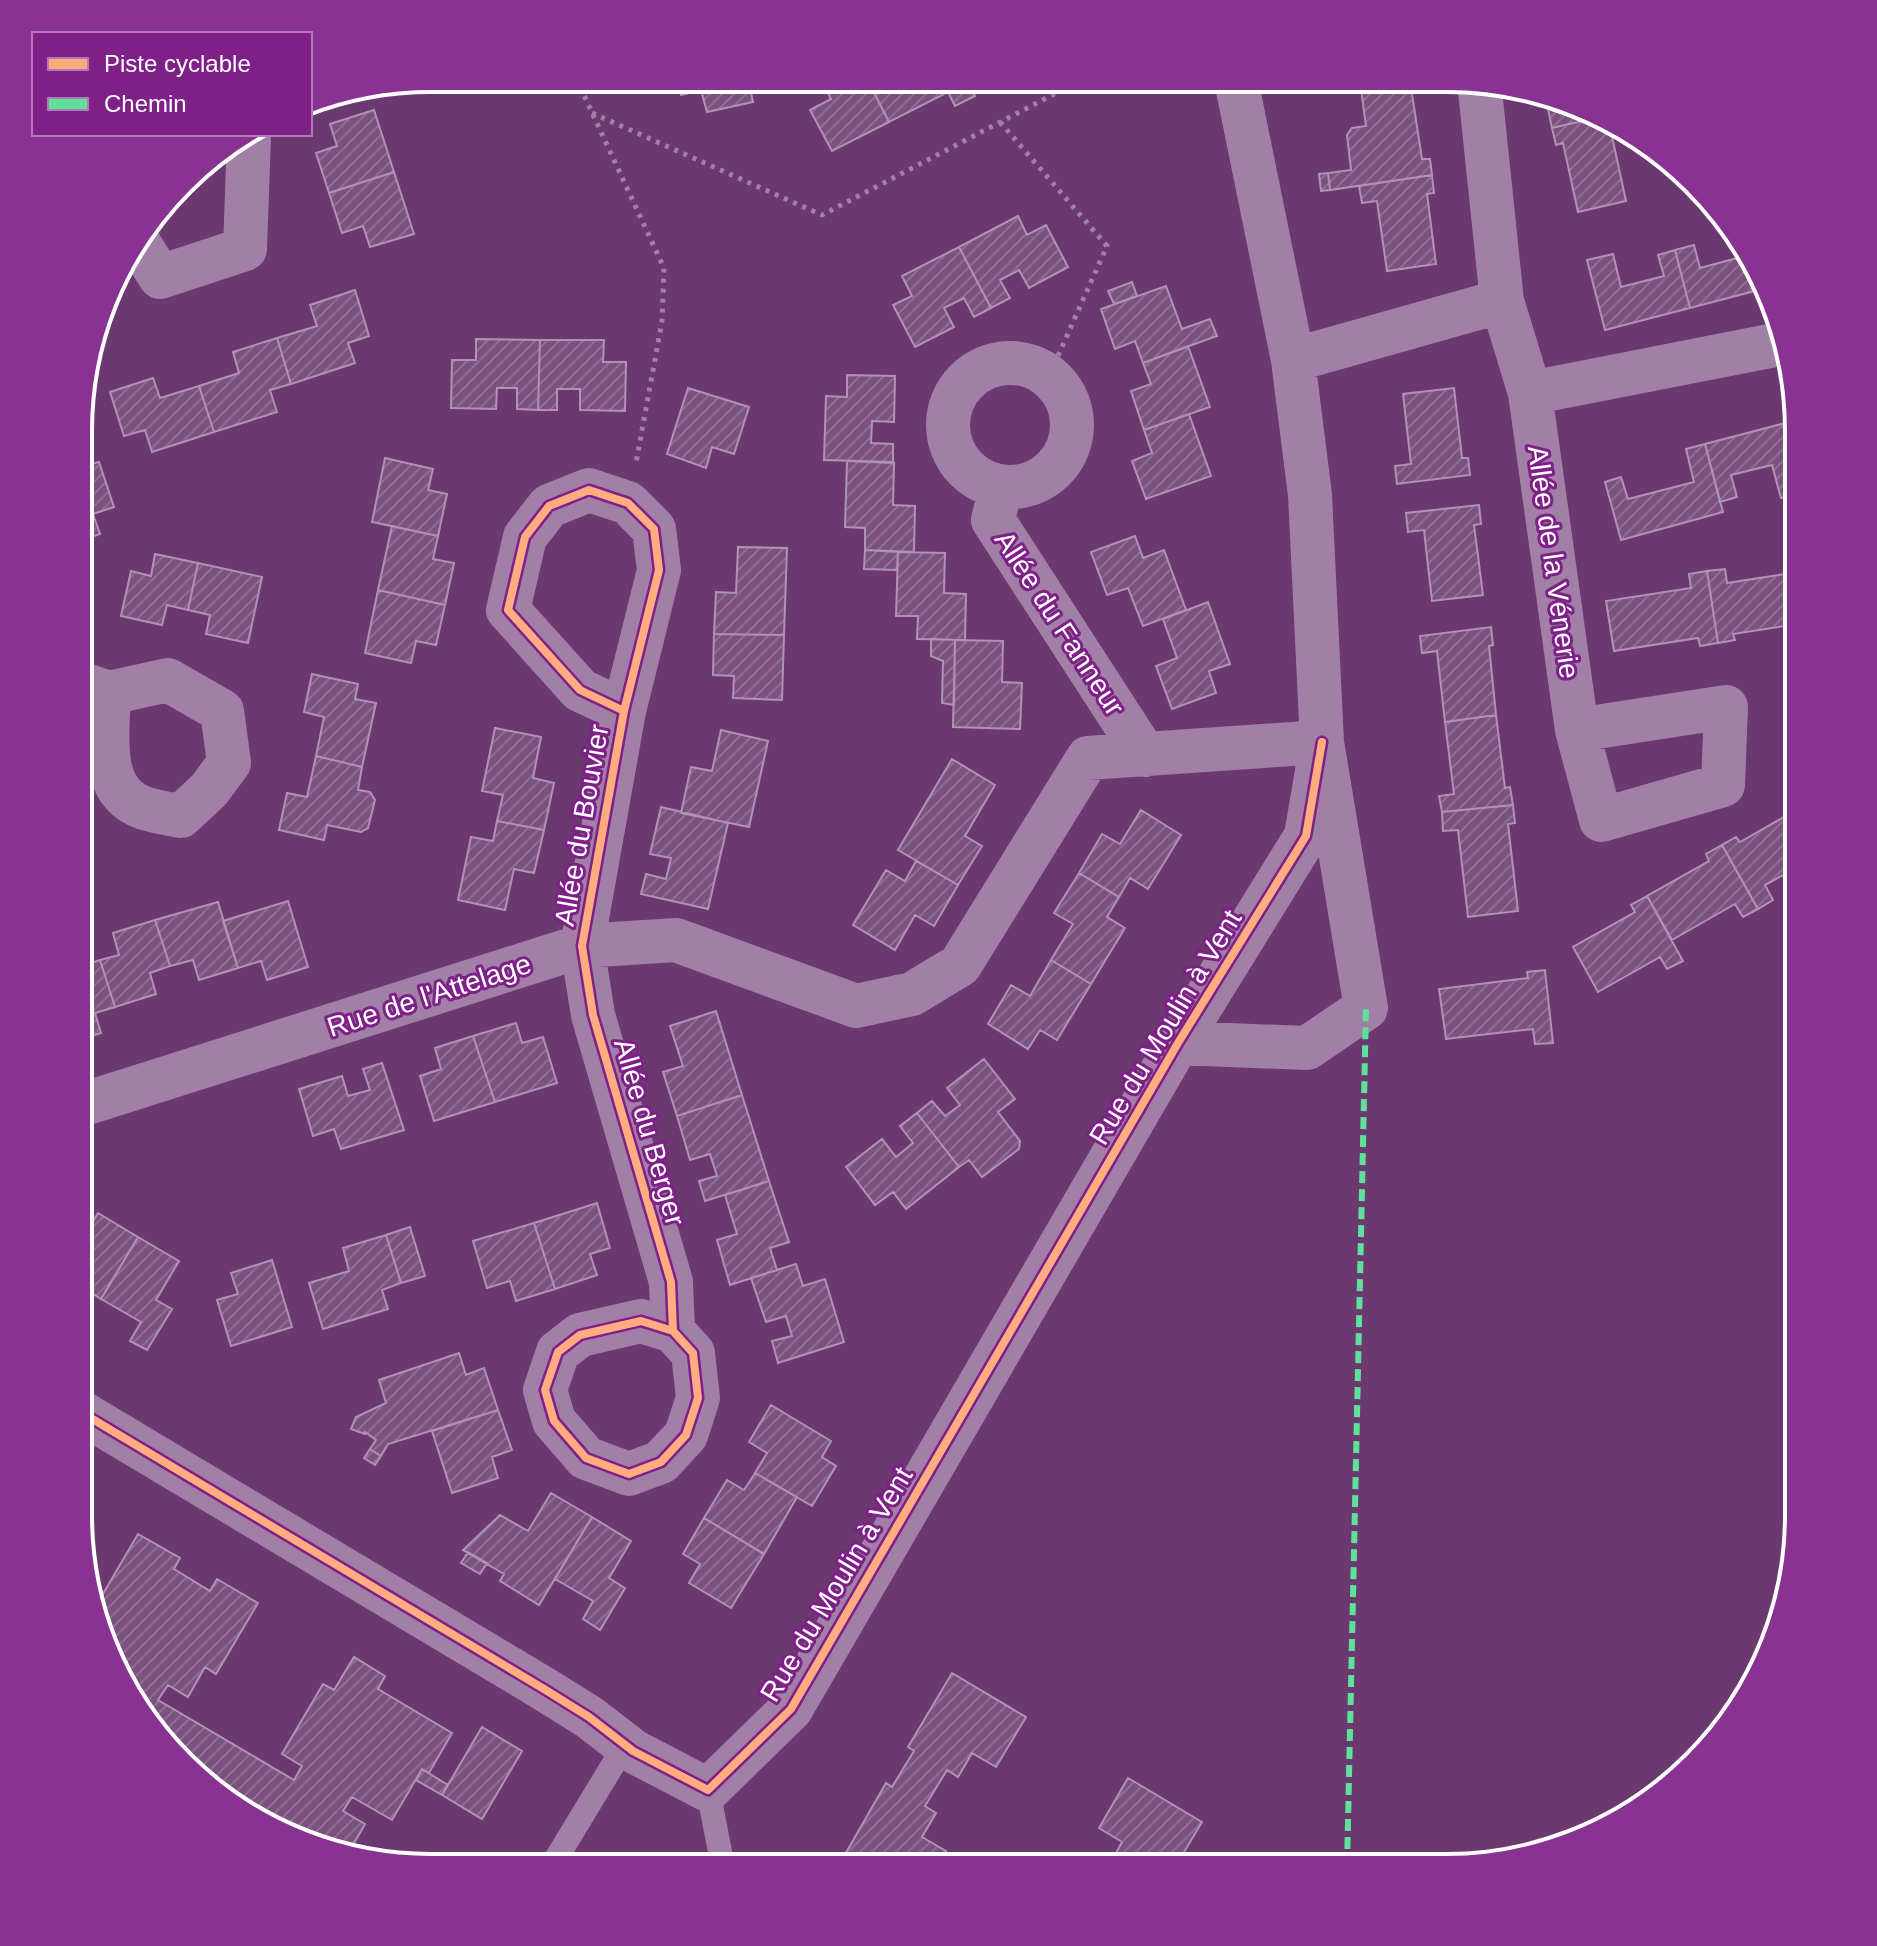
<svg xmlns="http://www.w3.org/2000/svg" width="1877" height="1946" viewBox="0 0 1877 1946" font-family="Helvetica,sans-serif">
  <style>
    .building { fill: url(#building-hatch); stroke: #b093b4; stroke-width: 2 }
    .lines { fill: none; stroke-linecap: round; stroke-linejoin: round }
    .path { stroke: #a17fa6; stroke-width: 5; stroke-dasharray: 4 6; stroke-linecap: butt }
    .service { stroke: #a17fa6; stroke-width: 24 }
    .minor { stroke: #a17fa6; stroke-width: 44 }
    .quiet { stroke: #60e19b; stroke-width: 6; stroke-dasharray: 12 6; stroke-linecap: butt }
    .cycleway-casing { stroke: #7e2088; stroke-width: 13 }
    .cycleway { stroke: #ffac80; stroke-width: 8 }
    .labels { text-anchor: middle; stroke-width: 6; stroke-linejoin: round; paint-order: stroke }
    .street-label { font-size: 28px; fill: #fff; stroke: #7e2088 }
    .rim { fill: none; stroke: #fff; stroke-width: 4 }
  </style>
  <defs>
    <pattern id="building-hatch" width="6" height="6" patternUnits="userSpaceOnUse" patternTransform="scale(2)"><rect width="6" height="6" fill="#7b527f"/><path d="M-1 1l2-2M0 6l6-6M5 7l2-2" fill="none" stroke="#8f6c92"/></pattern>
  </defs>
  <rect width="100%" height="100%" fill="#6b3870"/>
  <!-- building -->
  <path class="building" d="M677,79h71l5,23 -46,10 -6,-22 -20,5z
    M821,79h46l22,43 -57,29 -22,-41 21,-11z
    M867,79h100l8,17 -20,10 -7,-14 -59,30z
    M1360,81h50l12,78h8l2,16 -102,15 -2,-17 23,-3 -4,-35 5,-7 14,-2z
    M1554,102l45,15 -47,11 -4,-19 7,-1z
    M374,110l20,62 -65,21 -13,-40 21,-7 -7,-22z
    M1599,117l27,11 -15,4 15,69 -48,11 -15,-69 -7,2 -4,-17z
    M394,172l20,62 -44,13 -7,-21 -21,7 -13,-40z
    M1328,173l2,17 -9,1 -2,-17z
    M1432,175l2,18 -7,1 9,70 -49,7 -10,-70 -15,2 -3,-17z
    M1018,216l9,19 19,-10 22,42 -39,21 -10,-18 -19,10 10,18 -19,10 -32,-61z
    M1733,229l6,5 27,54 -76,20 -15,-58 19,-5 6,23 41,-11z
    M959,247l32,61 -17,9 -10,-19 -20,10 10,19 -39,20 -22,-42 19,-9 -10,-20z
    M1675,250l15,58 -85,22 -18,-70 26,-6 8,33 43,-11 -6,-21z
    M1132,282l5,14 -23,8 -6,-13z
    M1166,286l16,43 28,-10 7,17 -74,27 -8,-22 -20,8 -14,-40z
    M355,290l14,46 -21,7 7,20 -64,21 -14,-46 40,-12 -7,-21z
    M277,338l14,46 -21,6 7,22 -63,20 -15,-46 40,-13 -6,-21z
    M476,339l64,1 -2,70 -21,-1v-21h-20l-1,21 -45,-1 1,-48h24z
    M540,340h64l-1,22h23l-1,49 -45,-1v-21h-23v21h-19z
    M1188,346l22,61 -66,23 -13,-39 20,-7 -8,-21z
    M847,375l48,1 -1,46 -22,-1 -1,22 22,1v18l-69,-2 2,-64 21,1z
    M153,378l7,20 39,-12 15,46 -62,20 -7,-22 -21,6 -14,-44z
    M688,388l61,19 -15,47 -22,-7 -6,21 -39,-14z
    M1454,388l8,70h6l2,17 -73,9 -2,-18 16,-2 -8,-70z
    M1189,414l22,62 -65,23 -14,-38 20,-8 -8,-23z
    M1798,420v38l-9,-36z
    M1789,422l9,36v36l-17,4 -9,-33 -41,10 6,22 -17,5 -15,-58z
    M1705,444l18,68 -102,28 -16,-58 16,-5 7,22 66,-17 -8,-33z
    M385,458l48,11 -5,21 19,4 -9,42 -66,-14z
    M847,461l47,2 -1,42 22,1 -1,46 -49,-2v-22l-20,-1z
    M99,462l15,45 -21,7 7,20 -16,6v-74z
    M1479,505l2,19 -7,1 9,70 -51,6 -8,-71 -16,2 -2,-19z
    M392,526l46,10 -5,23 21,4 -9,42 -67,-15z
    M1135,536l8,22 21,-8 22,60 -43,16 -15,-38 -21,7 -16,-43z
    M738,547l49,1 -3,87 -70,-1 2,-42 20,1z
    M865,550l33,2 -1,18 -33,-1z
    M898,552l47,1 -1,40 22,1 -1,46 -48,-1 1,-23h-22z
    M155,554l43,9 -10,47 -21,-5 -5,20 -41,-9 10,-45 20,5z
    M198,563l64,14 -14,66 -42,-9 4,-19 -22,-5z
    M1725,569l2,14 71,-11v52l-65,10 2,6 -17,3 -11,-72z
    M1707,571l11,72 -18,3 -2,-8 -84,13 -8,-50 85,-13 -2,-14z
    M378,590l67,15 -9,40 -20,-4 -5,22 -46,-10z
    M1208,602l22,62 -21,7 7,22 -44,16 -16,-43 21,-8 -14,-39z
    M1491,627l2,18 -4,1 7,69 -51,7 -8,-71 -15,2 -2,-17z
    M714,634l70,1 -2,65 -49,-2 1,-22 -21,-1z
    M931,639l24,1 -1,65 -12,-2 1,-42 -12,-5z
    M955,640l48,1 -1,41 20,1 -2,46 -67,-2z
    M312,674l46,10 -3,15 21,4 -14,64 -46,-11 8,-39 -20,-5z
    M1496,715l9,73 5,-1 3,18 -71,7 -3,-16 15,-2 -9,-72z
    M495,728l46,9 -8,41 21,5 -10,47 -47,-9 6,-26 -21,-4z
    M721,730l47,11 -19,86 -68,-14 10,-46 21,4z
    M316,756l46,11 -4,23 12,2 5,8 -7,28 -7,4 -34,-7 -3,15 -45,-10 8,-37 20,4z
    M952,759l43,26 -30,51 17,10 -24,39 -60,-35z
    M1513,805l2,18 -7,1 10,87 -50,6 -10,-87 -15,1 -1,-19z
    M661,807l67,16 -20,86 -67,-15 5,-20 20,5 5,-21 -21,-4z
    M1798,809v58l-33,18 8,15 -15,9 -36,-64 14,-8 4,5z
    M1141,810l40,25 -33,54 -18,-11 -11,19 -40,-24 23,-39 18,10z
    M497,821l47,9 -10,43 -20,-4 -9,41 -47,-10 13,-63 22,4z
    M1722,845l36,64 -15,8 -8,-13 -63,36 -25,-44 62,-35 -3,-7z
    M916,861l42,24 -24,41 -19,-11 -20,35 -42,-25 33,-55 19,11z
    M1079,873l40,24 -12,20 18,11 -34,56 -40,-24 22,-36 -19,-11z
    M1647,896l36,65 -16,8 -7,-12 -62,35 -25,-45 62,-35 -4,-7z
    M288,901l20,66 -41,13 -6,-19 -23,7 -15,-47z
    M218,902l20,66 -39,12 -6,-20 -23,6 -15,-46z
    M155,920l15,46 -20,7 6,21 -41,13 -15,-47 19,-5 -6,-22z
    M100,960l15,47 -20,6 6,20 -20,6 1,-73z
    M1051,960l40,24 -34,56 -17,-10 -12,19 -40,-25 23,-39 19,11z
    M1545,970l8,73 -18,1 -2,-15 -87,10 -7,-50 89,-11 -1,-6z
    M716,1011l26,84 -65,21 -14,-44 20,-6 -13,-40z
    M516,1023l6,20 21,-6 14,46 -62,19 -22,-66z
    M473,1036l22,66 -61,19 -14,-45 21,-7 -6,-21z
    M984,1059l31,40 -17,13 22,29 -1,8 -37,28 -13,-17 -10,7 -42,-54 15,-12 13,15 15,-11 -13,-17z
    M382,1063l22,67 -63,19 -7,-20 -21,7 -14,-47 43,-13 6,20 22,-6 -7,-21z
    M742,1095l27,86 -64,20 -6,-20 18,-5 -7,-22 -20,6 -13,-44z
    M917,1113l42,54 -53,42 -13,-17 -18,13 -29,-38 36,-28 14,18 17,-14 -13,-17z
    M769,1181l20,61 -19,6 7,22 -47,15 -13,-45 20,-6 -12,-39z
    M597,1203l13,45 -20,6 7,21 -42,14 -21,-66z
    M98,1213l40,24 -37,62 -21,-14v-42z
    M534,1223l21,66 -39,12 -6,-20 -23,7 -14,-47z
    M410,1227l15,49 -24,7 -15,-48z
    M386,1235l15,48 -19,7 6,19 -65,20 -14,-46 40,-12 -6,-23z
    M138,1237l41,24 -23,39 16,9 -25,41 -17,-9 11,-19 -40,-23z
    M272,1260l20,67 -61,19 -14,-46 21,-6 -7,-21z
    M796,1264l7,22 22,-7 19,63 -66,21 -6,-22 20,-5 -6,-20 -20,6 -15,-44z
    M459,1353l7,22 18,-7 14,42 -110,34 -7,12 -11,-7 6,-9 -11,-8v2l-14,-5 5,-12 30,-14 -7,-23z
    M771,1405l60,36 -9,16 14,9 -24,40 -57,-33 12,-20 -18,-11z
    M498,1410l14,40 -20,7 6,21 -46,15 -20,-62z
    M370,1449l11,7 -6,9 -11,-7z
    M755,1473l42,24 -33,57 -60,-36 23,-38 17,10z
    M551,1493l41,24 -53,88 -39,-24 4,-7 -41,-24 37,-35 28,16z
    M592,1517l39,24 -22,37 16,10 -25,42 -17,-11 10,-18 -38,-22z
    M704,1518l60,36 -33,54 -42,-25 11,-19 -17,-10z
    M138,1534l42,24 -6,11 36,22 7,-12 41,24 -42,71 -11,-7 -17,30 -20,-12 -10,15 136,80 8,-14 -20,-12 41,-70 11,6 20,-33 31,19 -7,13 74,44 -23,40 -7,-4 -30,51 -40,-23 -9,14 22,13 -15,26 -74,-23 -39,-22 -99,-93 -30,-60 2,-3 -5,-3 -8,-17 -4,-18z
    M468,1552l19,11 -7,11 -19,-11z
    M952,1673l74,44 -30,50 -24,-14 -14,24 -11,-7 -22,36 11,7 -14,24 24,14 -9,16h-79l-15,-9 43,-75 6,4 22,-36 -6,-4z
    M482,1727l40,24 -40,68 -40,-24z
    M422,1769l26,16 -6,10 -26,-15z
    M1128,1778l74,44 -27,45 -66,-1 13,-24 -23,-14z"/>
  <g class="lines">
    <!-- path -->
    <path class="path" d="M576,78l88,190 -2,53 -26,142
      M592,113l230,102 259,-135
      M1000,122l107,124 -58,130"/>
    <!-- service -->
    <path class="service" d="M708,1790l15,77
      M551,1867l74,-122"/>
    <!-- minor -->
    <path class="minor" d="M137,240l23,37 85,-28 4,-113
      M1502,301l28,92 47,337 24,90 122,-35 3,-78 -149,23
      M1293,360l209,-59 -23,-220
      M948 425a62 62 0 1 1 124 0a62 62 0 1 1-124 0Z
      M1530,393l255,-50
      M1001,487l-8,33 152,235
      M83,684l26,9 59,-13 54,31 7,52 -20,27 -28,26c-12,-2 -25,-4 -37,-8 -47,-16 -36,-76 -35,-115
      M624,711l-44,-21 -72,-80 17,-73 24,-31 40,-16 39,13 26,26 5,41 -35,141 -42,235 11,69 78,267 2,49 20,22 5,45 -12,37 -25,27 -32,12 -43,-16 -32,-37 -9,-31 13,-38 22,-17 61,-14 32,10
      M1178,1043l129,5 59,-40 -44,-266 -12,-247 -17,-135 -57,-280
      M81,1105l501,-159 94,-6 180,66 56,-12 48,-29 128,-207 234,-16
      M79,1411l465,278 45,28 44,34 75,39 83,-81 387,-666 128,-207 16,-94"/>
    <!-- quiet -->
    <path class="quiet" d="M1347,1867l19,-859"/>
    <!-- cycleway casing -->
    <g class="cycleway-casing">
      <path id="cycleway" d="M624,711l-44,-21 -72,-80 17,-73 24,-31 40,-16 39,13 26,26 5,41 -35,141 -42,235 11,69 78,267 2,49 20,22 5,45 -12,37 -25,27 -32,12 -43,-16 -32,-37 -9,-31 13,-38 22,-17 61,-14 32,10
        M79,1411l465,278 45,28 44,34 75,39 83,-81 387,-666 128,-207 16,-94"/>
    </g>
    <!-- cycleway -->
    <use href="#cycleway" class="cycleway"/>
  </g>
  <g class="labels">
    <!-- street labels -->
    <g class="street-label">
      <text transform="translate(1554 562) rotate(82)" y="10">Allée de la Vénerie</text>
      <text transform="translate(1060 623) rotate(57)" y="10">Allée du Fanneur</text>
      <text transform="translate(581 825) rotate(-80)" y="10">Allée du Bouvier</text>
      <text transform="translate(429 995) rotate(-18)" y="10">Rue de l'Attelage</text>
      <text transform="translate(1165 1027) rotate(-59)" y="10">Rue du Moulin à Vent</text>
      <text transform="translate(650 1132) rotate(74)" y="10">Allée du Berger</text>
      <text transform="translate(836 1584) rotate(-59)" y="10">Rue du Moulin à Vent</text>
    </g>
  </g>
  <!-- crop -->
  <path d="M0 0H1877V1946H0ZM431 92H1446A339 339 0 0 1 1785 431V1515A339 339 0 0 1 1446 1854H431A339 339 0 0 1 92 1515V431A339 339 0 0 1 431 92Z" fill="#883292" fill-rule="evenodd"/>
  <path class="rim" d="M431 92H1446A339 339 0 0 1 1785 431V1515A339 339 0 0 1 1446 1854H431A339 339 0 0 1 92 1515V431A339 339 0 0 1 431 92Z"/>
  <!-- legend -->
  <rect x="32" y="32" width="280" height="104" fill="#7e2088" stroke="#b279b8" stroke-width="2"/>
  <rect x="48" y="58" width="40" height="12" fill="#ffac80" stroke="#b279b8" stroke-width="2"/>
  <text x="104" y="72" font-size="24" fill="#ffffff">Piste cyclable</text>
  <rect x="48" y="98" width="40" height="12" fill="#60e19b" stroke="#b279b8" stroke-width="2"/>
  <text x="104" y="112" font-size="24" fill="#ffffff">Chemin</text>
</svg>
